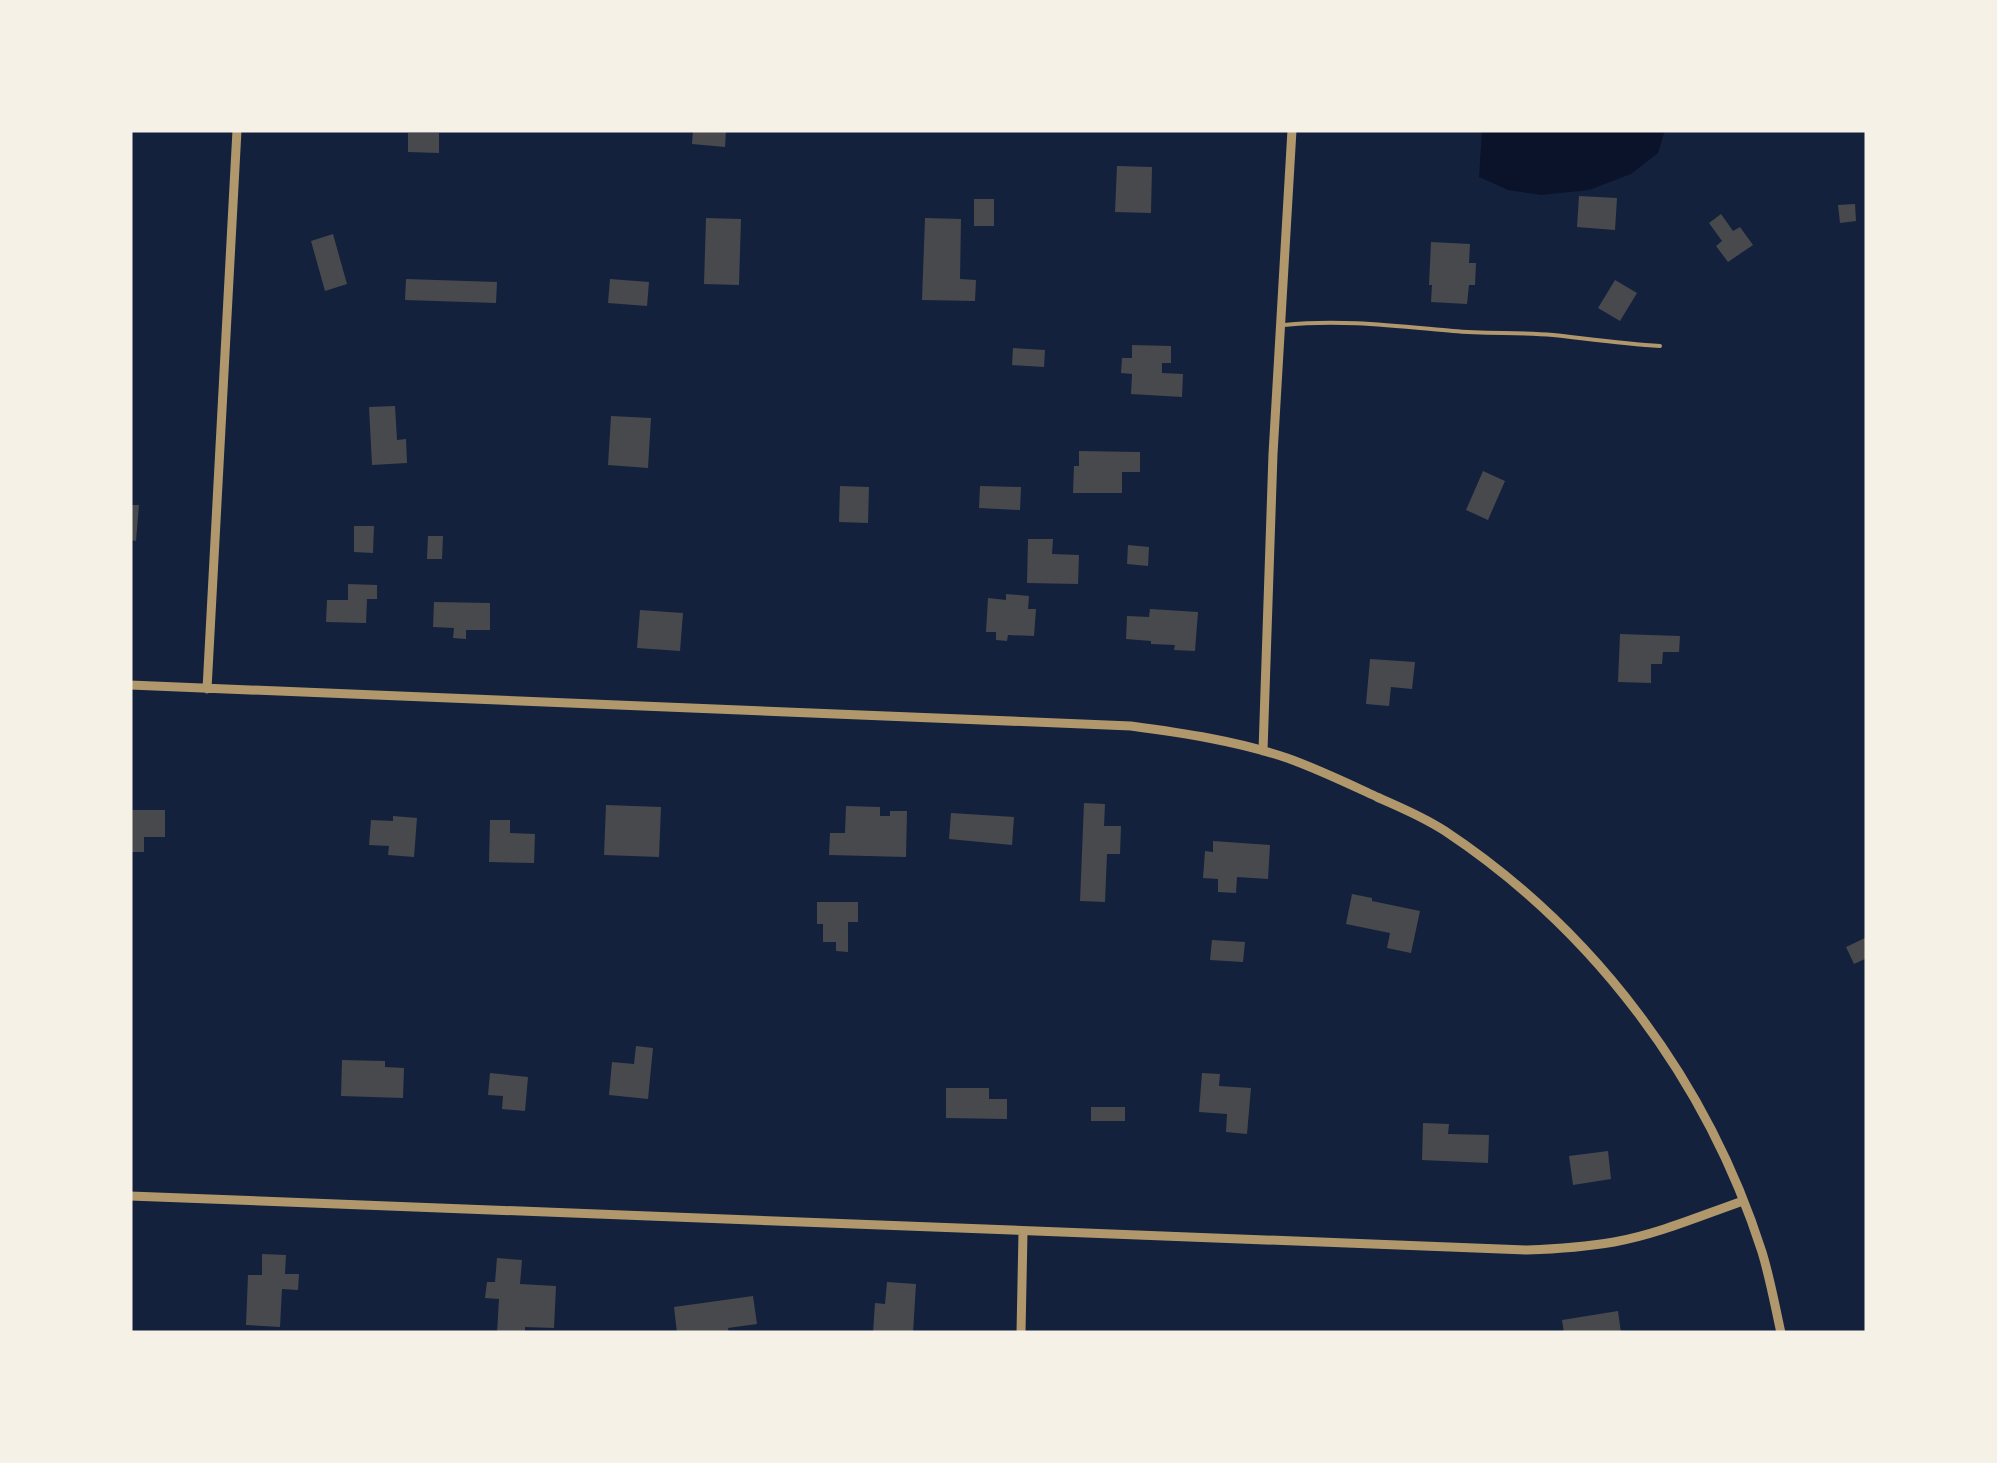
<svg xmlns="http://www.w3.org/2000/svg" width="1997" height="1463" viewBox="0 0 1997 1463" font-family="Bitter,serif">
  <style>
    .water { fill: #0b132b }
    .building { fill: #48494c }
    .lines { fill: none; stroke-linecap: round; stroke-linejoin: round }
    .service { stroke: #b1986c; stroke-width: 4 }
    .minor { stroke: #b1986c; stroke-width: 9 }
  </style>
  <rect width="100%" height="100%" fill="#14213d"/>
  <!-- water -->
  <path class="water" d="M1482,130h183l-7,23 -27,21 -42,16 -48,5 -33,-5 -29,-13z"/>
  <!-- building -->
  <path class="building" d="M693,130h33l-1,17 -33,-3z
    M408,133h31v20l-31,-1z
    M1117,166l35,1 -1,46 -36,-1z
    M1579,196l38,2 -2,32 -38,-3z
    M974,199h20v27h-20z
    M1855,204l1,17 -16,2 -2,-18z
    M1721,214l12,17 7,-4 13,18 -25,17 -12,-16 6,-5 -13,-18z
    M706,218l35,1 -2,66 -35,-1z
    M925,218l36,1 -1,60 16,1 -1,21 -53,-1z
    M333,234l14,50 -22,7 -14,-50z
    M1431,242l39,2 -1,19h7l-1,22h-6l-2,19 -36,-2 1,-17h-3z
    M406,279l91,3 -1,21 -91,-3z
    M610,279l39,3 -2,24 -39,-3z
    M1615,280l22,13 -17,28 -22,-13z
    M1132,345l39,1v17h-9v10l21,1 -1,23 -51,-3 1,-20 -11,-1 1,-15h10z
    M1013,348l32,2 -1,17 -32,-2z
    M395,406l2,34 9,-1 1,24 -35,2 -3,-58z
    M611,416l40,2 -3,50 -40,-3z
    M1079,451l61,1v20h-18v21h-49l1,-27h5z
    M1483,471l22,10 -17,39 -22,-10z
    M840,486l29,1 -1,36 -29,-1z
    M980,486l41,1 -1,23 -41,-2z
    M130,505h9l-3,36 -6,-1z
    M354,526h20l-1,27 -19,-1z
    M428,536h15l-1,23h-15z
    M1028,539h25l-1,15 27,1 -1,29 -51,-1z
    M1128,545l21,2 -1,19 -21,-2z
    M348,584l29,1v14h-10l-1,24 -40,-1 1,-22h21z
    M1006,594l23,2 -1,13h8l-2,27 -26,-1 -1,6 -11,-1v-8h-10l2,-34 18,2z
    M434,602l56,1v27h-24v9l-13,-1 1,-10 -21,-1z
    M1150,609l48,3 -3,39 -21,-1 1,-5 -24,-1v-3l-25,-2 1,-23 22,1z
    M640,610l43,3 -3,38 -43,-3z
    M1620,634l60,2 -1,16h-16l-1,12h-11v19l-33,-1z
    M1370,659l45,3 -3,27 -21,-2 -2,19 -23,-2z
    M1084,803l21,1 -1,22h17l-1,28h-13l-2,48 -25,-1z
    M606,805l55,2 -2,50 -55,-2z
    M846,806l34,1v9h10v-5h17l-1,46 -77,-2 1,-22h15z
    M130,810h35v27h-21v15h-14z
    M951,813l63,4 -2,28 -63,-6z
    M393,816l24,2 -3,39 -26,-2 1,-9 -20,-1 2,-25 22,1z
    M490,820h20v13l25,1 -1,29 -45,-1z
    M1213,841l57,4 -2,34 -31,-2 -1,16 -18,-1v-13l-15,-1 2,-27 8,1z
    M1352,894l20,4v3l48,10 -9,42 -24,-5 3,-15 -44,-9z
    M817,902h41v20h-10v30l-12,-1v-9h-13v-18h-6z
    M1865,938l2,20 -13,6 -8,-17z
    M1212,940l33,2 -2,20 -33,-2z
    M636,1046l17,2 -5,51 -39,-4 3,-33 22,2z
    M342,1060l43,1v6l19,1 -1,30 -62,-2z
    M490,1073l38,4 -3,34 -23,-2 1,-13 -15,-1z
    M1202,1073l18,1 -1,12 32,2 -4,46 -21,-2 1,-18 -28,-2z
    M946,1088h43v11h18v20l-61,-1z
    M1091,1107h34v14h-34z
    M1423,1123l26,1 -1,10 41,1 -1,28 -66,-3z
    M1608,1151l3,28 -38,6 -4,-29z
    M262,1254l24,1 -1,19h14l-1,16 -16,-1 -2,38 -34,-2 2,-50h14z
    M497,1258l25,2 -2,24 36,2 -2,42 -29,-1v6h-28l2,-34 -14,-1 2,-16h8z
    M887,1282l29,2 -3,49h-40l2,-30 10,1z
    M753,1296l4,28 -29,4 1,5h-52l-3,-26z
    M1618,1311l3,22h-57l-2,-13z"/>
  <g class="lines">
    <!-- service -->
    <path class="service" d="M1284,325c57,-6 112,1 169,6 33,3 67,1 100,4 36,4 71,9 107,11"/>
    <!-- minor -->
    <path class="minor" d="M130,685l1001,41c52,7 106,15 156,32 31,11 60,25 90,39 23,10 47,20 68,34 149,99 262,249 317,421 8,26 13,54 19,81
      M207,689l30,-559
      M1263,751l10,-297 19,-324
      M130,1196l1397,54c29,-1 58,-3 87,-8 44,-8 86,-26 129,-41
      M1021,1333l2,-101"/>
  </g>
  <!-- border -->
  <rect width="1997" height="1463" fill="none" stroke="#f6f1e7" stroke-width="265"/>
</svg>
